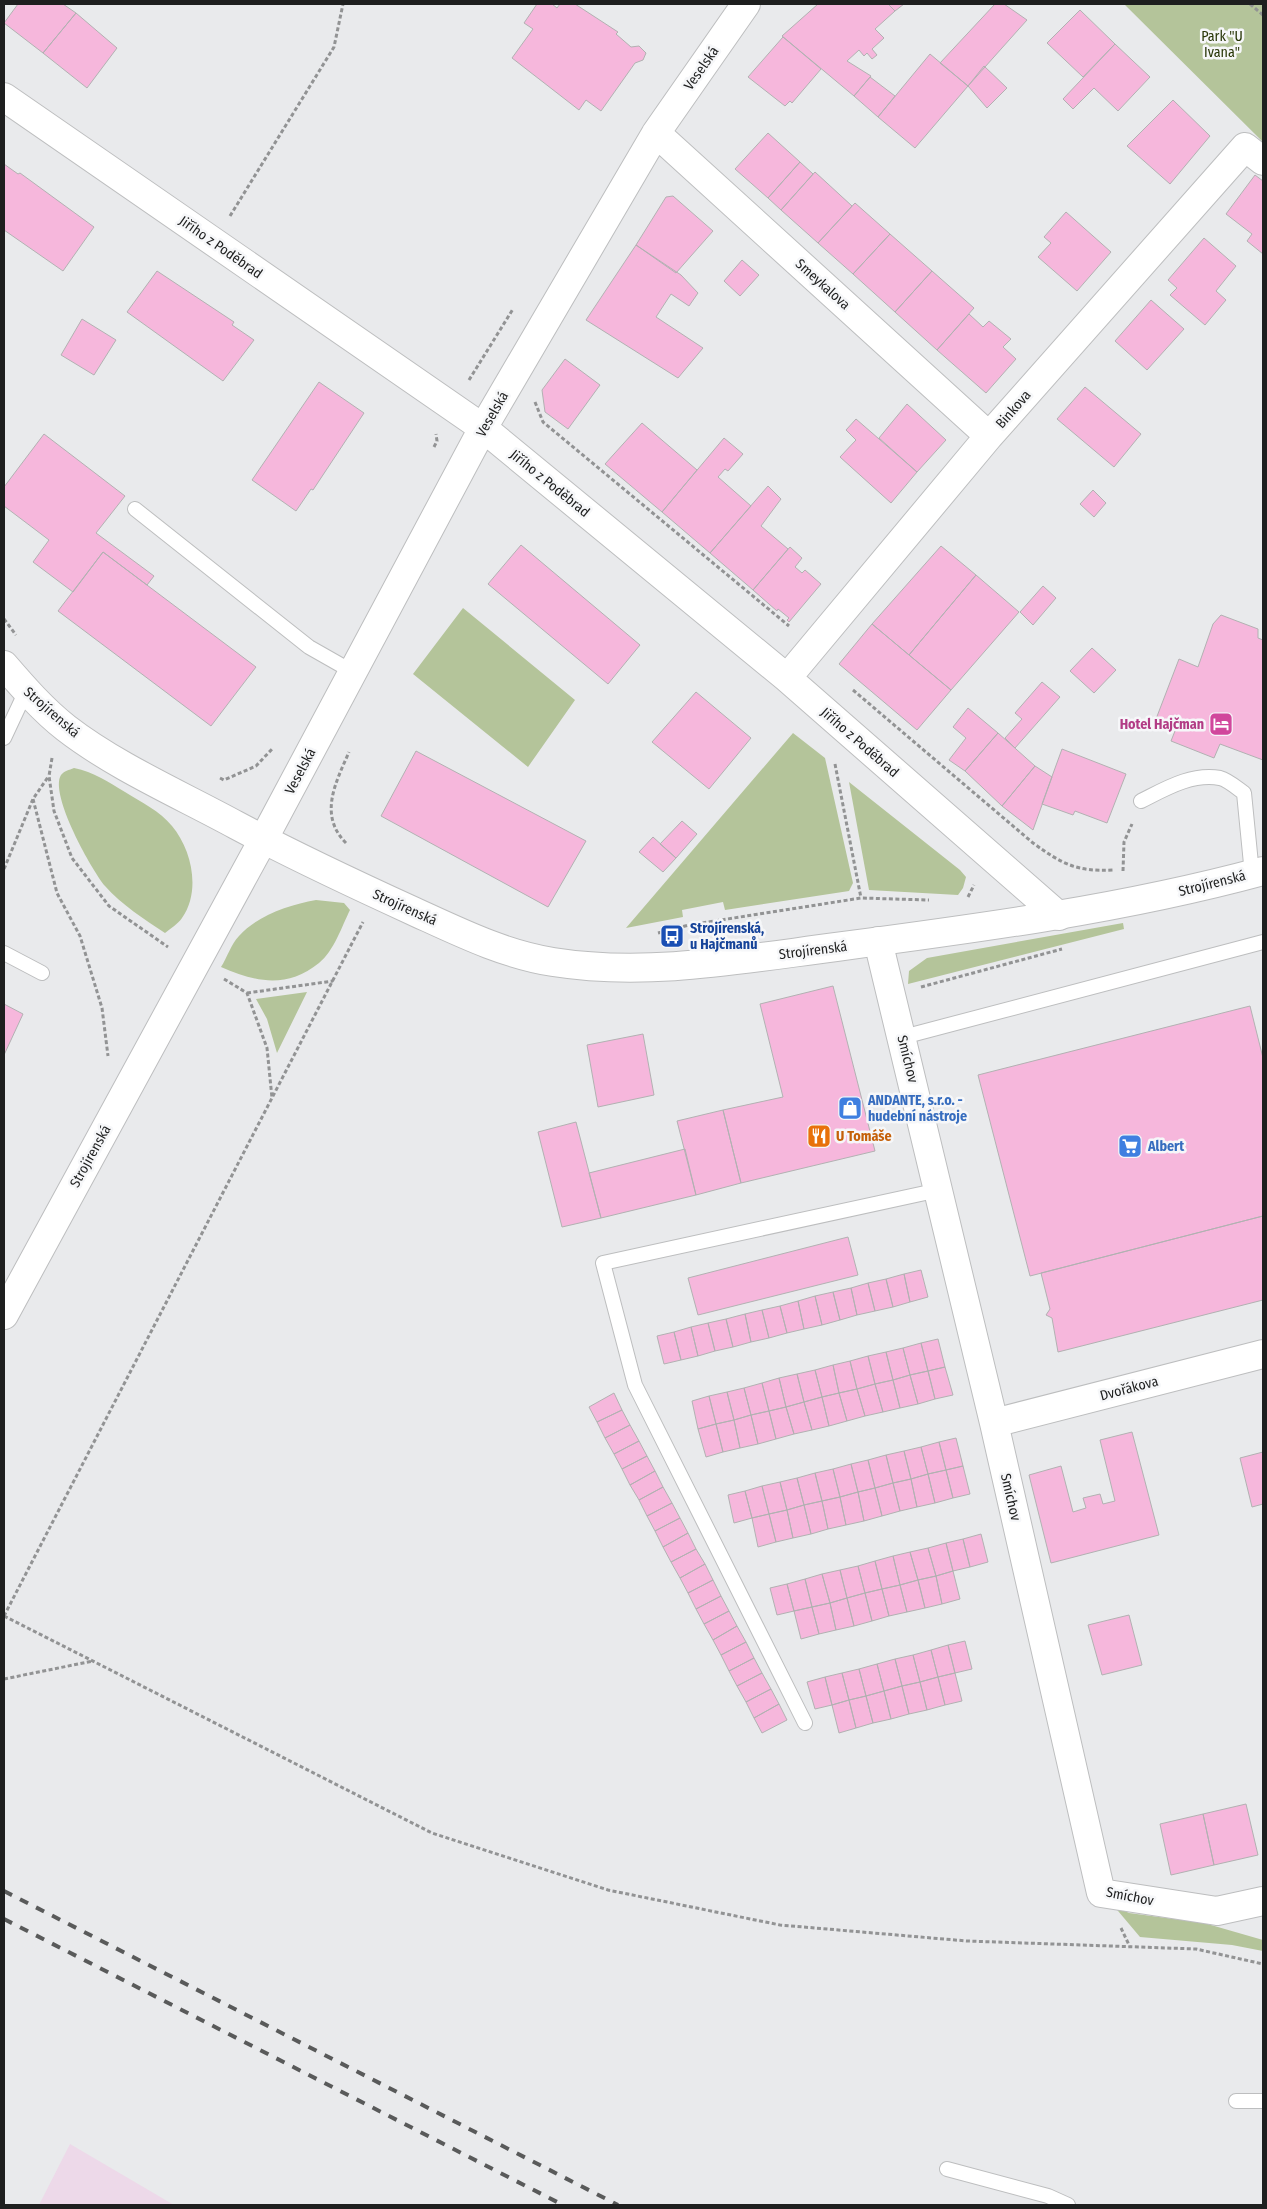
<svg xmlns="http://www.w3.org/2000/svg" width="1267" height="2209" viewBox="0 0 1267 2209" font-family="'Fira Sans Condensed',sans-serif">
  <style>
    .industrial { fill: #edd9e9 }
    .green { fill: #b4c49a }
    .building { fill: #f6b7dc; stroke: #b2b1b2 }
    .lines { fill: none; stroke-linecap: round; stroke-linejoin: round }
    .lane-casing { stroke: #bdbebf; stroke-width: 16 }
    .street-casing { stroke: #bdbebf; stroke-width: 30 }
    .secondary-casing { stroke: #bdbebf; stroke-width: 30 }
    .path { stroke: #929394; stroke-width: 3; stroke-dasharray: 4 2.5; stroke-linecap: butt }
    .lane { stroke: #fff; stroke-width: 14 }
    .street { stroke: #fff; stroke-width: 28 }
    .secondary { stroke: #fff; stroke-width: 28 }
    .rail { stroke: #595a5a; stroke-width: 4; stroke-dasharray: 9 9; stroke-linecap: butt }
    .labels { text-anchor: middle; stroke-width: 5; stroke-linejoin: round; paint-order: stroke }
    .park-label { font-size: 14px; fill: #283607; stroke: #f6f7f9 }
    .street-label { font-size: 14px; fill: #1e1f1f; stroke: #f6f7f9 }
    .hotel-label { font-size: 14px; font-weight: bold; fill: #b23c85; stroke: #f6f7f9; text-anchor: end }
    .transit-label { font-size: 14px; font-weight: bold; fill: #164399; stroke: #f6f7f9; text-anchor: start }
    .shop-label { font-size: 14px; font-weight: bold; fill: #366cbe; stroke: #f6f7f9; text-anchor: start }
    .food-label { font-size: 14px; font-weight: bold; fill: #c56008; stroke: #f6f7f9; text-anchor: start }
  </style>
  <rect width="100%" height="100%" fill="#e9eaec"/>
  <!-- industrial -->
  <path class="industrial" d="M70,2144l104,61h-135z"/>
  <!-- green -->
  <path class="green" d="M1124,4h139v138z
    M463,608l112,92 -47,67 -115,-93z
    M793,733l32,25 28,125 -4,8 -124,19 -2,-8 -41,8 1,7 -57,11z
    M74,768c20,4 34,14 51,24 16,10 35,19 47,34 20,24 29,65 10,92 -4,6 -12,11 -17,15 -21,-14 -43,-28 -60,-47 -14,-17 -56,-92 -44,-111 3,-4 8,-5 13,-7z
    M849,782l111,88 6,7 -3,11 -5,7 -89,-5z
    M316,900l28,3 6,7c-8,16 -16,41 -31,53 -32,26 -64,19 -98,4 6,-9 10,-23 18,-31 19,-21 50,-31 77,-36z
    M1123,923l1,6 -216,55 1,-13 18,-13z
    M307,992l-30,61 -10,-34 -11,-20z
    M1113,1905l16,8 75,10 59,17v11l-31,-6 -92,-8z"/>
  <!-- building -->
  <path class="building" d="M18,4h45l13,9 -33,40 -39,-30z
    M537,4h15l5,4 3,-4h15l43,28 -2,2 15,13 8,-1 7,7 -3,7 -8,3 -34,48 -15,-11 -7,10 -67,-52 21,-29 -9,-6z
    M818,4h70l7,7 -20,18 9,9 -12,11 5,6 -5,4 -5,-6 -3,3 -5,-6 -12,11 24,15 -17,20 -72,-60z
    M888,4h16l-9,7z
    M995,4h9l23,16 -59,66 -28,-23z
    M1080,10l35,34 -32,33 -36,-34z
    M76,13l41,35 -30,40 -44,-35z
    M783,37l38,32 -29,34 -2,-2 -5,5 -37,-29z
    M1115,44l35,33 -32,34 -24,-23 -21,21 -10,-10z
    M930,54l38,32 -53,62 -37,-31z
    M984,66l23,22 -20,20 -19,-22z
    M870,77l25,19 -17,21 -24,-21z
    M1173,100l37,36 -40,48 -43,-38z
    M768,133l32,29 -32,36 -33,-29z
    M800,162l13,12 -32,36 -13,-12z
    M4,164l14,10 2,-1 74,54 -31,44 -59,-41z
    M815,172l37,34 -34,37 -37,-33z
    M1255,175l8,6v73l-16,-13 5,-7 -26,-20z
    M673,196l40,35 -37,42 -40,-28 30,-48z
    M855,203l35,31 -37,40 -35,-31z
    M1066,212l45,40 -34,39 -39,-34 13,-14 -7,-6z
    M890,234l42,37 -37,41 -42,-38z
    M1204,238l32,28 -20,25 10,9 -21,25 -35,-30 7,-7 -9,-8z
    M636,245l45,30 17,18 -9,13 -18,-12 -15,23 47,31 -25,30 -92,-58z
    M742,260l17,15 -19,21 -16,-15z
    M157,271l77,51 -2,3 22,15 -31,41 -96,-69z
    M932,271l42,37 -37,42 -42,-38z
    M1151,300l33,29 -37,41 -32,-29z
    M969,314l14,13 6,-6 22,18 -8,8 13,12 -30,34 -49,-43z
    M82,319l34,21 -22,35 -33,-20z
    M565,359l35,26 -32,44 -23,-17 -3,-22z
    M319,382l45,31 -51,77 -2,-1 -15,22 -44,-31z
    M1085,387l56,47 -27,33 -57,-48z
    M907,404l39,36 -29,32 -38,-34z
    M856,419l61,53 -26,31 -51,-46 16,-17 -10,-10z
    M642,423l55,47 -35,42 -57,-48z
    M44,434l81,62 -29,37 58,43 -7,9 -44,-33 -30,40 -40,-30 16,-22 -45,-34v-19z
    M724,438l19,16 -15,17 -3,-2 -7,8 33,29 -41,47 -48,-41z
    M768,486l13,13 -20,27 27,23 -35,41 -43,-37z
    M1093,490l13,13 -12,14 -14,-13z
    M521,545l119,100 -32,39 -120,-100z
    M941,546l35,29 -67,80 -37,-31z
    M790,547l12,11 -7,9 7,6 3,-3 16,14 -32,38 -2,-2 2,-2 -11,-9 -1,2 -24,-21z
    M103,552l153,115 -45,59 -153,-115z
    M976,575l43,37 -68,78 -42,-35z
    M1043,586l13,12 -23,27 -13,-13z
    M1221,615l37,14v9l5,2v120l-43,-16 -6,14 -43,-17 6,-15 -21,-7 23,-60 19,8 15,-43z
    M872,624l79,66 -34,40 -78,-66z
    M1092,648l24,22 -22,23 -24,-22z
    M1042,682l18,15 -45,51 -10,-10 17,-19 -7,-6z
    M696,692l55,46 -42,51 -57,-47z
    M968,708l30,25 -33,38 -16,-11 17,-22 -13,-11z
    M998,733l37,33 -33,40 -37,-35z
    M1062,749l64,25 -19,49 -32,-12 -2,4 -31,-11z
    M416,751l170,90 -38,66 -167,-91z
    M1035,766l17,11 -19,53 -31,-24z
    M682,821l15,13 -21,24 -16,-14z
    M653,837l23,21 -13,14 -24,-20z
    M833,986l42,165 -134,32 -18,-73 60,-13 -23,-93z
    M4,1004l19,10 -19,41z
    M1250,1006l13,52v158l-233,60 -52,-201z
    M643,1034l11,61 -56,12 -11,-62z
    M723,1110l18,73 -45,12 -19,-74z
    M576,1122l25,96 -39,9 -24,-95z
    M685,1149l11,46 -95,23 -12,-45z
    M1263,1216v84l-205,52 -6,-34 -6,-3 4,-6 -9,-36z
    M848,1237l10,38 -160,40 -10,-37z
    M921,1270l7,27 -18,5 -6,-28z
    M904,1274l6,28 -17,5 -7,-28z
    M886,1279l7,28 -18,4 -7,-28z
    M868,1283l7,28 -18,4 -6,-27z
    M851,1288l6,27 -17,5 -7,-28z
    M833,1292l7,28 -18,5 -7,-29z
    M815,1296l7,29 -18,4 -6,-28z
    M798,1301l6,28 -17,4 -7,-27z
    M780,1306l7,27 -18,5 -7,-28z
    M762,1310l7,28 -18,4 -6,-28z
    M745,1314l6,28 -18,5 -7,-28z
    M726,1319l7,28 -18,4 -7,-28z
    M708,1323l7,28 -17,5 -7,-29z
    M691,1327l7,29 -17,4 -7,-28z
    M674,1332l7,28 -17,4 -7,-28z
    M938,1339l7,28 -17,4 -7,-28z
    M921,1343l7,28 -18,4 -7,-27z
    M903,1348l7,27 -17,5 -7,-28z
    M886,1352l7,28 -18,4 -7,-28z
    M868,1356l7,28 -18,5 -7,-28z
    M850,1361l7,28 -18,4 -6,-28z
    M833,1365l6,28 -17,4 -7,-27z
    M945,1367l8,28 -18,4 -7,-28z
    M815,1370l7,27 -18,5 -7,-28z
    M928,1371l7,28 -17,5 -8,-29z
    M797,1374l7,28 -18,5 -7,-29z
    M910,1375l8,29 -18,4 -7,-28z
    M779,1378l7,29 -17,4 -7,-28z
    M893,1380l7,28 -17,4 -8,-28z
    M762,1383l7,28 -18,4 -7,-27z
    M875,1384l8,28 -18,4 -8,-27z
    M744,1388l7,27 -17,5 -7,-28z
    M857,1389l8,27 -18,5 -8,-28z
    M727,1392l7,28 -18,4 -7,-28z
    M614,1393l8,17 -25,12 -8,-15z
    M839,1393l8,28 -18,5 -7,-29z
    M709,1396l7,28 -18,5 -6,-28z
    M822,1397l7,29 -17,4 -8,-28z
    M804,1402l8,28 -18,4 -8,-27z
    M786,1407l8,27 -18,5 -7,-28z
    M622,1410l8,15 -25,13 -8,-16z
    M769,1411l7,28 -18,5 -7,-29z
    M751,1415l7,29 -18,4 -6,-28z
    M734,1420l6,28 -17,4 -7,-28z
    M716,1424l7,28 -17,5 -8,-28z
    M630,1425l9,16 -25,13 -9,-16z
    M1132,1432l27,103 -108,28 -22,-88 32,-9 12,46 13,-4 -3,-10 17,-4 3,10 12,-3 -15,-61z
    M956,1438l7,28 -17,4 -7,-28z
    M639,1441l8,15 -25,13 -8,-15z
    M939,1442l7,28 -18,4 -7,-27z
    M921,1447l7,27 -17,5 -7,-28z
    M904,1451l7,28 -18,4 -7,-28z
    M1263,1452v52l-11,3 -12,-49z
    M886,1455l7,28 -18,5 -7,-28z
    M647,1456l8,15 -25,14 -8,-16z
    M868,1460l7,28 -17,4 -7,-28z
    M851,1464l7,28 -18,5 -7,-28z
    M963,1466l7,28 -17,4 -7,-28z
    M833,1469l7,28 -18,4 -7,-28z
    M946,1470l7,28 -18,5 -7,-29z
    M655,1471l8,16 -24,13 -9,-15z
    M815,1473l7,28 -18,4 -7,-27z
    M928,1474l7,29 -18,4 -6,-28z
    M797,1478l7,27 -17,5 -7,-28z
    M911,1479l6,28 -17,4 -7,-28z
    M780,1482l7,28 -18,4 -7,-28z
    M893,1483l7,28 -18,5 -7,-28z
    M762,1486l7,28 -17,4 -7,-27z
    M663,1487l9,16 -25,13 -8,-16z
    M875,1488l7,28 -18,5 -6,-29z
    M745,1491l7,27 -18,5 -6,-28z
    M858,1492l6,29 -18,4 -6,-28z
    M840,1497l6,28 -18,4 -6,-28z
    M822,1501l6,28 -17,5 -7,-29z
    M672,1503l8,15 -25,13 -8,-15z
    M804,1505l7,29 -18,4 -6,-28z
    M787,1510l6,28 -17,4 -7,-28z
    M769,1514l7,28 -18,5 -6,-29z
    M680,1518l8,15 -25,14 -8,-16z
    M688,1533l8,16 -25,13 -8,-15z
    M981,1534l7,28 -18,5 -7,-28z
    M963,1539l7,28 -17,4 -7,-28z
    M946,1543l7,28 -17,5 -8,-28z
    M928,1548l8,28 -18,4 -8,-28z
    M696,1549l9,15 -25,14 -9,-16z
    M910,1552l8,28 -18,5 -7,-29z
    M893,1556l7,29 -18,4 -7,-28z
    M875,1561l7,28 -17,4 -7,-27z
    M705,1564l8,16 -25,13 -8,-15z
    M858,1566l7,27 -18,5 -7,-28z
    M840,1570l7,28 -17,5 -8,-29z
    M953,1571l7,28 -18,5 -6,-28z
    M822,1574l8,29 -18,4 -7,-28z
    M936,1576l6,28 -17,4 -7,-28z
    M805,1579l7,28 -18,4 -7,-27z
    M713,1580l8,16 -25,13 -8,-16z
    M918,1580l7,28 -18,4 -7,-27z
    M787,1584l7,27 -17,4 -7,-27z
    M900,1585l7,27 -18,4 -7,-27z
    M882,1589l7,27 -17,5 -7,-28z
    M865,1593l7,28 -18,5 -7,-28z
    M721,1596l8,15 -25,13 -8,-15z
    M847,1598l7,28 -18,4 -6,-27z
    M830,1603l6,27 -17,4 -7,-27z
    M812,1607l7,27 -18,5 -7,-28z
    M729,1611l8,15 -24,14 -9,-16z
    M1129,1615l13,50 -40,10 -14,-50z
    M737,1626l9,16 -25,13 -8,-15z
    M965,1641l7,28 -17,4 -7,-28z
    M746,1642l8,16 -25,13 -8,-16z
    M948,1645l7,28 -17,4 -7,-27z
    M931,1650l7,27 -18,5 -7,-27z
    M913,1655l7,27 -18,4 -7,-27z
    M754,1658l8,15 -25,13 -8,-15z
    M895,1659l7,27 -18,5 -7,-27z
    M877,1664l7,27 -18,5 -7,-27z
    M859,1669l7,27 -17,4 -7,-27z
    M762,1673l9,16 -25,13 -9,-16z
    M842,1673l7,27 -17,5 -7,-28z
    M955,1673l7,28 -17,4 -7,-28z
    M825,1677l7,28 -17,4 -8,-27z
    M938,1677l7,28 -18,5 -7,-28z
    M920,1682l7,28 -18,4 -7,-28z
    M902,1686l7,28 -18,5 -7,-28z
    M771,1689l8,15 -25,14 -8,-16z
    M884,1691l7,28 -18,4 -7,-27z
    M866,1696l7,27 -17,5 -7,-28z
    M849,1700l7,28 -17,5 -7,-28z
    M779,1704l8,16 -25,13 -8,-15z
    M1246,1804l12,51 -44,10 -11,-51z
    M1203,1814l11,51 -43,10 -11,-51z"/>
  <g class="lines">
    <!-- lane casing -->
    <g class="lane-casing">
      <path id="lane" d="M135,509l174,138 44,25
        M4,738l22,-47
        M1141,801c24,-12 50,-28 79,-23 8,2 17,10 24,15l8,81
        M4,953l38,20
        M903,1037l360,-95
        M805,1723l-170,-338 -32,-122 336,-73
        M1236,2101h27
        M947,2169l101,27 20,9"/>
    </g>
    <!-- street casing -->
    <g class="street-casing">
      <path id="street" d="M4,97l479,331 304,250 272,238
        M656,133l333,303
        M787,678l202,-242 256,-289 18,14
        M878,941l116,482 107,470 116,18 46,-10
        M4,1315l259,-475 220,-412 173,-295 90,-129
        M994,1423l269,-69"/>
    </g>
    <!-- secondary casing -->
    <g class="secondary-casing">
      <path id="secondary" d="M4,665c19,22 39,45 62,63 49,38 115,67 170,97 58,31 118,59 177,86 46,21 90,43 140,51 94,15 190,-3 283,-15 144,-19 287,-38 427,-76"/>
    </g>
    <!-- path -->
    <path class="path" d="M1250,4l13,11
      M230,216l104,-169 9,-43
      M469,380l44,-71
      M535,402l8,20 246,204
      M434,447l3,-6 -1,-7
      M4,619l12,16
      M853,690l180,153c29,21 44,29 80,27
      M52,758l-3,18 5,35 18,47 37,48 59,41
      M835,764l26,134
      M220,778l4,2 32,-14 17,-18
      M33,799l24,94 23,43 22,72 6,48
      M346,843c-28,-28 -10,-61 3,-91
      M4,869l29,-70 15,-22
      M1123,871l1,-29 8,-18
      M968,897l6,-12
      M658,933l31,-8 172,-27 68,2
      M224,979l23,14 20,55 5,50
      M921,987l141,-38
      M247,993l86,-12
      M4,1616l428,217 176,57 172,35 187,16 229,8 67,15
      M4,1616l359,-694
      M4,1679l89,-18
      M1121,1928l9,19"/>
    <!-- lane -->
    <use href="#lane" class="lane"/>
    <!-- street -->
    <use href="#street" class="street"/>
    <!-- secondary -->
    <use href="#secondary" class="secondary"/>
    <!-- rail -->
    <path class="rail" d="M4,1891l614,314
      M4,1919l559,286"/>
  </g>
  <!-- icons -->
  <defs>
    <g id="hotel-square" transform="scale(1.25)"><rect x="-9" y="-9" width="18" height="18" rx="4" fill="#d1479c" stroke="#f6f7f9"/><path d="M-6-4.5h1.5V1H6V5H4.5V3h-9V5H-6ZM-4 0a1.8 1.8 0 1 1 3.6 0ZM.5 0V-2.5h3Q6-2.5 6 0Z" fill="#fff"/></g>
    <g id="bus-square" transform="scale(1.25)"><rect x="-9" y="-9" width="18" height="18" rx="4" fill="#1a4fb4" stroke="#f6f7f9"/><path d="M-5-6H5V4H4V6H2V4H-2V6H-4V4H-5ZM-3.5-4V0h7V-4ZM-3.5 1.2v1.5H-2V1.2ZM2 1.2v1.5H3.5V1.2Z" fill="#fff"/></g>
    <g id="shop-square" transform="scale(1.25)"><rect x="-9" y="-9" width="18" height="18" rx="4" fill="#3f7fe0" stroke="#f6f7f9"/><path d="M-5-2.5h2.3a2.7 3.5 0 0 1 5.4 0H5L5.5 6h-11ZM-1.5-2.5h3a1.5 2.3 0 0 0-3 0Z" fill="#fff"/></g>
    <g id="restaurant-square" transform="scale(1.25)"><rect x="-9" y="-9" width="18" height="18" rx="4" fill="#e8710a" stroke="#f6f7f9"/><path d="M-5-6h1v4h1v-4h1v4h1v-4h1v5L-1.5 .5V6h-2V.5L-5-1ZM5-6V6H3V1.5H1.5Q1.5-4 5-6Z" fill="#fff"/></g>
    <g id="supermarket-square" transform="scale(1.25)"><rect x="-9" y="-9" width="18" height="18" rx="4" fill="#3f7fe0" stroke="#f6f7f9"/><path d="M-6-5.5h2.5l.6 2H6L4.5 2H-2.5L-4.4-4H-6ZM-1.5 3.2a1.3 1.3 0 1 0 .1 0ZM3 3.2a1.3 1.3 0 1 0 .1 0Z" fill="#fff"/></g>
  </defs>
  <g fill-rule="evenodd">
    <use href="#hotel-square" x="1221" y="724"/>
    <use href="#bus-square" x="672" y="936"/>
    <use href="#shop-square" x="850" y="1108"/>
    <use href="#restaurant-square" x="819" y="1136"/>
    <use href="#supermarket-square" x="1130" y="1146"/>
  </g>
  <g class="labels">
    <!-- park labels -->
    <g class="park-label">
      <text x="1222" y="41">Park "U<tspan x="1222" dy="16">Ivana"</tspan></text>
    </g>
    <!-- street labels -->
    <g class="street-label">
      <text transform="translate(701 68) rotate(-55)" y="5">Veselská</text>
      <text transform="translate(221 247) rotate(35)" y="5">Jiřího z Poděbrad</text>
      <text transform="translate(823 284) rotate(42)" y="5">Smeykalova</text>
      <text transform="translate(1013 409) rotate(-49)" y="5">Binkova</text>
      <text transform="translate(492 414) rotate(-60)" y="5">Veselská</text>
      <text transform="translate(550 483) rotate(39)" y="5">Jiřího z Poděbrad</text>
      <text transform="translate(52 712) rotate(41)" y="5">Strojírenská</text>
      <text transform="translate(860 742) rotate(41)" y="5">Jiřího z Poděbrad</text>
      <text transform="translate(300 771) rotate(-62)" y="5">Veselská</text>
      <text transform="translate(1212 883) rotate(-14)" y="5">Strojírenská</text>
      <text transform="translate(405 907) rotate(24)" y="5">Strojírenská</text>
      <text transform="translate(813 950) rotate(-7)" y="5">Strojírenská</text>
      <text transform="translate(908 1059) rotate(76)" y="5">Smíchov</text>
      <text transform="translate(90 1156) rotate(-61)" y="5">Strojírenská</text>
      <text transform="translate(1129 1388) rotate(-15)" y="5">Dvořákova</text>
      <text transform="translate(1011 1497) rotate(77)" y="5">Smíchov</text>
      <text transform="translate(1130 1896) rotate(11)" y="5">Smíchov</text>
    </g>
    <!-- hotel labels -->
    <g class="hotel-label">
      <text x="1204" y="729">Hotel Hajčman</text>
    </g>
    <!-- transit labels -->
    <g class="transit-label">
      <text x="690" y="933">Strojírenská,<tspan x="690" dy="16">u Hajčmanů</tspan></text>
    </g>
    <!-- shop labels -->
    <g class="shop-label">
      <text x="868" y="1105">ANDANTE, s.r.o. -<tspan x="868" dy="16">hudební nástroje</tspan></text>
      <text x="1148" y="1151">Albert</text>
    </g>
    <!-- food labels -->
    <g class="food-label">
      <text x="836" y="1141">U Tomáše</text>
    </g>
  </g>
  <!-- border -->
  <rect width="1267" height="2209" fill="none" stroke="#1e1f1f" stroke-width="10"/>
</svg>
